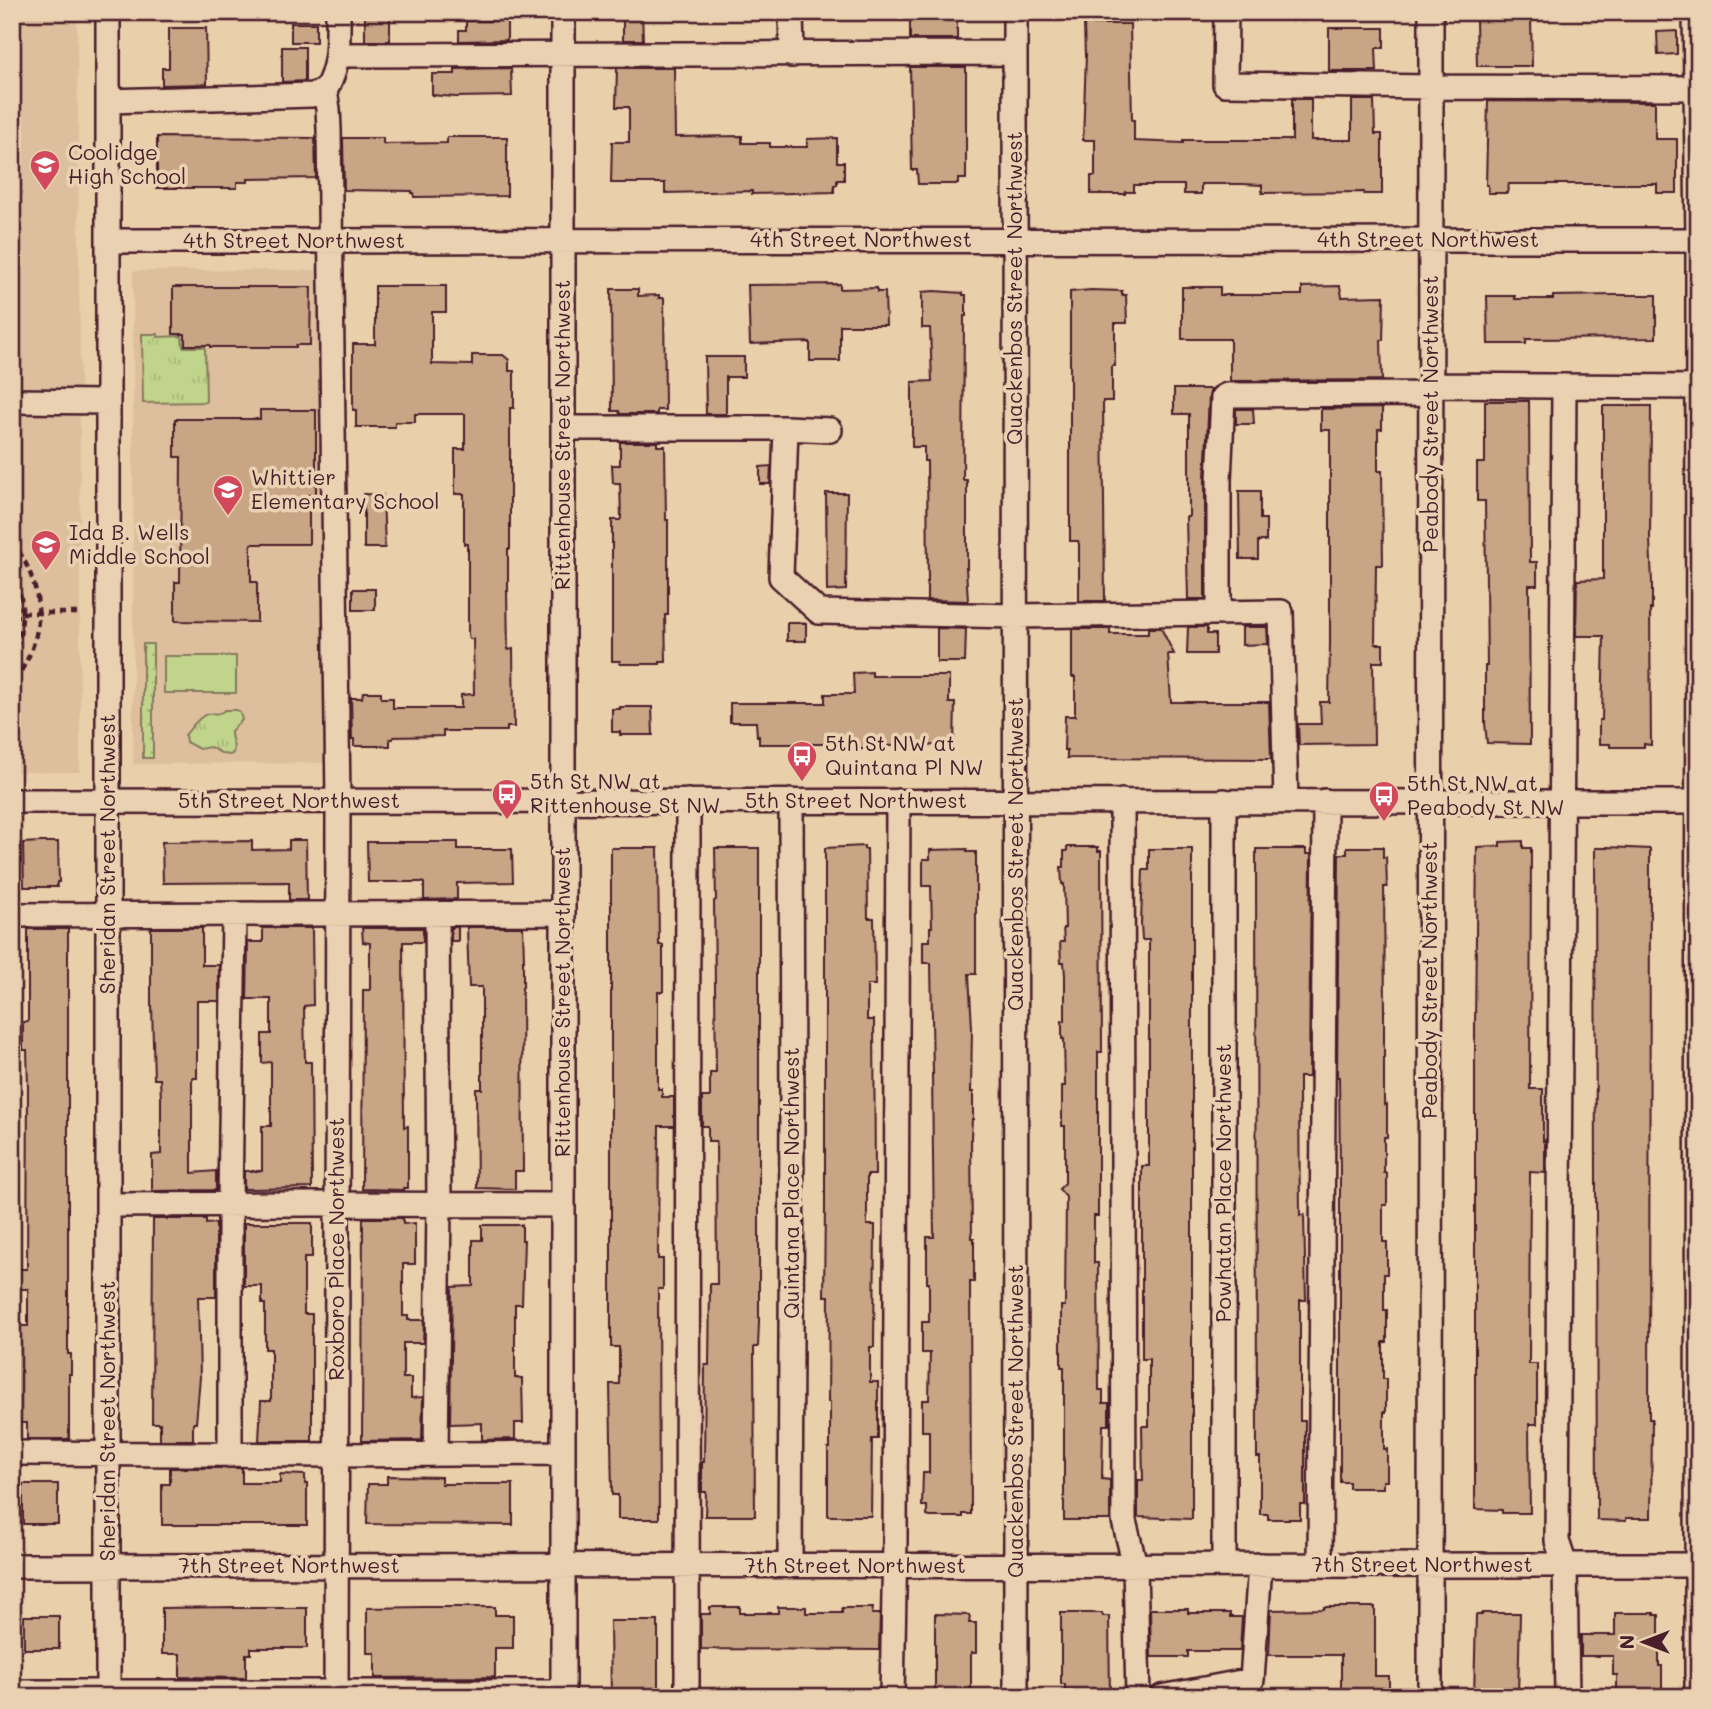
<svg xmlns="http://www.w3.org/2000/svg" width="1711" height="1709" viewBox="0 0 1711 1709" font-family="Mali,sans-serif">
  <style>
    .built { fill: #ddbf9e }
    .grass { fill: url(#grass-tufts); stroke: #857a5b; stroke-width: 2 }
    .garden { fill: url(#garden-dots); stroke: #857a5b; stroke-width: 2 }
    .pitch { fill: #c0d58b; stroke: #857a5b; stroke-width: 2 }
    .building { fill: #c8a585; stroke: #4a1f2b; stroke-width: 2 }
    .lines { fill: none; stroke-linecap: round; stroke-linejoin: round }
    .minor-casing { stroke: #4a1f2b; stroke-width: 28 }
    .path { stroke: #4a1f2b; stroke-width: 4.5; stroke-dasharray: 7 5; stroke-linecap: butt }
    .minor { stroke: #e9d1b1; stroke-width: 23 }
    .labels { text-anchor: middle; stroke-width: 7; stroke-linejoin: round; paint-order: stroke }
    .poi-label { font-size: 21px; fill: #4a1f2b; stroke: #e9d1b1; text-anchor: start }
    .street-label { font-size: 21px; fill: #4a1f2b; stroke: #e9d1b1 }
  </style>
  <defs>
    <pattern id="grass-tufts" width="24" height="20" patternUnits="userSpaceOnUse" patternTransform="scale(1.75)"><rect width="24" height="20" fill="#c0d58b"/><path d="M3 7l-1-3M5 7V3M7 7l1-3M15 17l-1-3M17 17v-4M19 17l1-3" fill="none" stroke="#a6b678"/></pattern>
    <pattern id="garden-dots" width="8" height="8" patternUnits="userSpaceOnUse" patternTransform="scale(1.75)"><rect width="8" height="8" fill="#c0d58b"/><path d="M2 2h.1M6 6h.1" fill="none" stroke="#a6b678" stroke-width="1.8" stroke-linecap="round"/></pattern>
  </defs>
  <rect width="100%" height="100%" fill="#eacfab"/>
  <filter id="ink" filterUnits="userSpaceOnUse"><feTurbulence type="fractalNoise" baseFrequency=".0143" numOctaves="2"/><feDisplacementMap in="SourceGraphic" scale="14" xChannelSelector="R" yChannelSelector="G"/><feConvolveMatrix kernelMatrix="1 2 1 2 8 2 1 2 1" color-interpolation-filters="sRGB"/></filter>
  <g filter="url(#ink)">
    <!-- built -->
    <path class="built" d="M12,12h65l3,360v400h-68z
      M323,270l1,493 -191,1v-493z"/>
    <!-- grass -->
    <path class="grass" d="M142,334h16v3l24,-1 1,11h22l1,55 -63,1z
      M225,710h12l3,3 2,7 -11,11c-1,8 5,13 2,22l-3,2 -7,-1 -13,-7 -11,2 -13,-7 -1,-7c6,-7 13,-18 22,-21 9,-2 10,2 18,-4z"/>
    <!-- garden -->
    <path class="garden" d="M143,644h10v114h-10z"/>
    <!-- pitch -->
    <path class="pitch" d="M164,656h72v37h-72z"/>
    <!-- building -->
    <path class="building" d="M623,12h19l1,28h-20z
      M912,12h45v27h-47v-20h2z
      M365,14h25v27h-25z
      M1531,19l1,47h-55l-1,-46z
      M466,21h41v19l-48,1v-11h7z
      M291,23h25v19h-25z
      M1084,24h46l2,96h2v21l49,2v-3h109v-41h19v41h41v-40h22l1,34h7v60h-18v-2l-102,1v-8l-19,-1h-42v10h-17v-9h-50v7h-9v2h-34v-18h4v-36h-12l3,-85 -1,1z
      M169,28h37l1,56 -45,1v-17h7z
      M1329,28h55v20h-8l1,23h-48z
      M1677,31v23l-19,1 -1,-23z
      M282,47h23v34l-23,1z
      M910,67h56v112h-8v5h-40l-1,-14h-5z
      M511,68l1,28 -57,1 -23,-2v-21h23v-5z
      M617,68h57l1,69 67,-1v7h28v4h37v-8l30,-1v24h7v18h-7v5h-3v7l-82,2v-3l-87,2v-10h-54l1,-41h17v-35h-13z
      M1488,101l167,1v37h22v54h-20v-9h-148l-2,9h-19v-8h-2z
      M157,137l158,1 1,40 -68,1v3h-11v6h-80z
      M447,137h60v59l-93,1v-4h-2v-2l-68,-1 -1,-52h40v6l64,-1z
      M840,284v5l37,-1v4h8l1,33h-46v36h-30v-19l-60,2 -2,-59z
      M375,286h71v26h-14v52l40,1v-10h31l6,5v11h5v37h-4v141h-2v42h-1l1,59 5,-1 1,78h-7v4h-64v5l-50,1v2h-3v7h-36v-7h-2l-1,-41h11l1,-6h18v6h12v10h68v-13l13,-1 -1,-55h-4l-1,-5v-85h-1v-5h-3v-50h-9v-45h10v-35h-50v8h-20v5h-39v-17h-3v-66h22z
      M1340,286l2,11 42,-1 -1,44h-2l1,40 -152,1v-42h-48v-52h38v8h82v-8z
      M173,287h138l-1,58h-14v2h-86v-2h-25v-11h-12z
      M611,289h27v7l21,-1v3h5l1,112h-8v4h-37l-1,-3h-7z
      M1091,290l31,1v4h4l1,28h-12v43h-3v35h-9l2,200h-26v-57l-1,-3h-8v-249z
      M934,291l29,2v2h3v21h-2l-1,164h4v88h-1l2,33 -41,-1v-18h1l-1,-121h-3v-14h-12v-65l20,-1 -2,-53h-8v-36z
      M1616,295h40v43l-130,1v5h-38l-1,-48h28v3h38v-3z
      M705,357h39v20h-18v37h-20z
      M1174,389h37l-2,7 -4,83v120h-17l-2,-82h3v-103h-15z
      M1485,401h44l1,161h7v23h-8l1,159 -43,-1 -2,-20v-57h2l-2,-165h-8v-38h7l1,-2z
      M1603,406h48l-1,133 2,44v26h-2l1,136 -7,-1v3h-34v-3h-11v-24h3l2,-84h-28l1,-56 26,-1z
      M1382,408v21h-4v42h4l1,94h-7l-1,79h8v18h-10l1,82 -75,1 -1,-21h23l-1,-22h9l1,-58v-214h-9v-21z
      M1236,409h17l1,15h-18z
      M260,410h56v85h-7v49h-58v38h6v40l-82,-1v-39h5l1,-125h-6v-38h85z
      M620,442h37v4h8l1,74h2v95h-3l1,47h-6v2h-40v-3h-8v-141h8l1,-2 -1,-35h-7l-1,-18h8z
      M771,466l-1,18h-10v-17z
      M1239,491h21v28h6v22h-8v18h-18z
      M826,493h21l-1,97 -19,1z
      M364,494l19,1 2,53h-21z
      M353,589h22v21h-22z
      M787,623h19v18h-19z
      M1188,627h19v7h8v20h-28z
      M1242,627h25l1,17 -26,1z
      M937,628l29,1 -1,33h-28z
      M1148,628h13l13,26h-6l3,48h98l2,57 -204,-1v-8h-3l1,-34h10v-39h-3v-48h38v5h38z
      M872,672v4h77v27h6l-1,42 -72,1v3h-28v-5h-95v-8h-2l-1,-14h-26v-19h95v-9h29l-1,-21z
      M620,707h32l1,28h-33v-3h-8v-23h8z
      M289,840h17l1,60h-18v-18l-126,1 -1,-41 90,-1v9l37,-1z
      M1523,841v7h8l-1,241h13v52l2,-1v33l-15,-1 -1,192h8v60h-8l1,89h-28v-3l-27,-1v-484l2,-178 23,-1v-4z
      M40,842h18l1,40h-2v5h-33l-1,-44z
      M367,842h91v7h54l1,33 -56,1v16l-33,1v-17l-2,-1h-54z
      M864,846v3h3l1,69h6l1,67h-8v35h7l1,155h-8v50h8l-1,122h-4v35h8v57h-6l-1,77h-43v-68h2v-46h-2l1,-106h-5l1,-89v-359z
      M1067,847h31v4h3l1,201h-4v164h-4v47h4l1,127h4v13h6v22h-6l-1,54 8,1v40h-46v-153h-3v-61h4l1,-109 -7,-8 6,-6v-57h-3v-40h3l-1,-47h-2v-18h3v-45l-1,-14h-3l-1,-20h4l-1,-14h2l-1,-44h-2l-1,-17h3v-16h3z
      M1347,847h36v10h3l1,30h-3l1,123h-1v95l3,-1v33h-3v36h3v32h-4v37h4v32h-3v36h3v32h-4v37h3v33h-2v37h3v32h-4v7h-34v-6h-9v-311l-1,-94h-2l2,-223h8z
      M1607,847l43,2 -1,570h3l-1,99h-25v3l-29,-1 -2,-672h12z
      M611,848h47l1,97h4v47h-5v97h4v8h12v29h-15l-1,133h5v30h-5l1,230h-41v-24h-6l-2,-111h9v-37h-8z
      M715,848h44v474l-1,25h-4l1,169h-50l1,-24h-4v-30h2l1,-97h4l1,-81h7l-1,-143h-8v-15h-6v-29h8v-24h6l-2,-172 2,-1z
      M967,849v3h9v122h-7l3,54 -1,64h2v27h-1l-1,18 1,101h2v44h-4l1,232h-8v3h-33l-3,-1v-10h-5l1,-33h6v-42h-7v-31h7l1,-47h-8v-31h7v-39h-2v-46h7l-2,-163h1l-2,-111h-8v-22h7v-14h2l-1,-41h-8v-27h7v-9z
      M1149,849h43v670l-54,-2v-37h5l-1,-54h7v-67h-7v-193h7v-226h-7l-1,-17 2,-53h6z
      M1256,849h50v5h5l-2,223h-10v19l1,119h4l2,85h-6v121h5v83h-5v15h-32v-5h-8v-57h-3z
      M451,927h7v14h-7z
      M467,927h56l1,33h-1v27h-1l1,184h-8v18l-38,-1 -1,-99h6v-102h-13z
      M151,928h51v37h17v36h-22v77h-5v95l24,-2v19l-64,1v-36l9,-1v-56l-1,-19h-6l-2,-73h-1z
      M263,928h49l1,77 -9,1 1,56h6l1,126 -68,1v-18h18v-45h9v-64l-9,1v-29h9v-35h-24l1,-57h15z
      M362,928h61v14h-20l1,185 4,-1v62h-5v2l-41,-1 1,-199h7v-47l-7,-1z
      M28,929h40v425h3v20h-2v65h-42v-16h-15v-97h16v-37h-16v-20h15l1,-182 -1,-37h-4v-28h5z
      M363,1218h40v6l12,-1v41h-12v52h5v4h16l-1,23h-20v35h8v20l12,-1 -1,43 -60,1z
      M153,1219h53v5l10,-1v74h-18l2,80 -4,46h-3v17h-33v-17h-8z
      M244,1223h68v35h-8v56h8v127h-53l2,-40h10v-52h-6v-45h-3v-18h-18z
      M482,1225h40v15h2l-2,64h-7v74h7l1,45h-8v16l-33,1v-17l-32,1 2,-137 21,-1v-46h9z
      M170,1468h72v15h38v-9l25,1v9h2v41h-145v-41h8z
      M387,1476l54,1v7h72v41l-146,-1 1,-40h19z
      M23,1484h35v40h-35z
      M234,1607v1h73v40h-56v6h-5v24l-66,-1v-23h-18v-46z
      M422,1607h73v8h18v33h-18v29l-120,1v-25h-8v-45z
      M710,1607h30v6h38v-6h28v6h36v-5h31l-1,6h8l-1,36 -178,-1v-35h9z
      M1324,1607h51v69h14v21h-48v-42h-72l2,-45 53,-1z
      M1150,1609h38v4h42v4h12l-2,34h-52v6h-37z
      M1061,1613h41l1,3h6l1,81h-45v-13h-4z
      M1482,1613h38l-2,84h-44l2,-82h6z
      M1615,1613h39v2h5v51h3v31h-45v-22h-4v-19h-32v-21h34z
      M935,1614l35,1 -1,8h7v30h-5v44h-36z
      M24,1616h35v33h-35z
      M610,1621h48v76h-47z"/>
    <g class="lines">
      <!-- minor casing -->
      <g class="minor-casing">
        <path id="minor" d="M563,12v1685
          M791,12l1,43
          M1015,12l1,1685
          M1226,12l-1,72 206,3 264,1 4,4
          M1695,12l3,228 -1,1457
          M338,55l677,-2
          M325,91l3,18 1,20 9,672 -2,896
          M108,101l204,-6 13,-4c15,-25 13,-51 13,-79
          M108,241l1591,-1
          M1431,385l268,2
          M1564,386l-7,1155 8,24 2,132
          M12,401l96,1
          M563,428h223l44,2
          M786,428l-5,149 38,35 197,4 265,-4 5,189
          M1219,613v-133l4,-83 4,-2 204,-1
          M12,801l1687,1
          M1122,801l2,720 11,44 3,132
          M12,915l551,-2
          M108,1205l206,-1 249,1
          M12,1453l325,2 226,-2
          M436,1454l3,-250 -2,-290
          M230,1455v-251l4,-289
          M790,1565l2,-456 -1,-308
          M1224,1565v-764
          M1320,1565l5,-764
          M12,1566l1687,-1
          M12,1692h551
          M108,1697v-1685
          M687,1697l1,-896
          M892,1697l3,-156 3,-740
          M1162,1697l90,-17 8,-115
          M1430,1697l1,-1685"/>
      </g>
      <!-- path -->
      <path class="path" d="M12,541c34,47 36,96 0,143
        M12,571c14,28 13,57 0,86
        M12,609h10
        M22,613h60
        M12,616h11"/>
      <!-- minor -->
      <use href="#minor" class="minor"/>
    </g>
  </g>
  <!-- icons -->
  <defs>
    <g id="school-pin" transform="scale(1.575)"><path d="M0 17L-7.5 6A9.5 9.5 0 1 1 7.5 6Z" fill="#d1495b" stroke="#e9d1b1"/><path d="M0-5L7-2L0 1L-7-2ZM-4 1L0 2.5L4 1V4Q0 6-4 4Z" fill="#fff"/></g>
    <g id="bus-pin" transform="scale(1.575)"><path d="M0 17L-7.5 6A9.5 9.5 0 1 1 7.5 6Z" fill="#d1495b" stroke="#e9d1b1"/><path d="M-5-6H5V4H4V6H2V4H-2V6H-4V4H-5ZM-3.5-4V0h7V-4ZM-3.5 1.2v1.5H-2V1.2ZM2 1.2v1.5H3.5V1.2Z" fill="#fff"/></g>
  </defs>
  <g fill-rule="evenodd">
    <use href="#school-pin" x="45" y="165"/>
    <use href="#school-pin" x="228" y="490"/>
    <use href="#school-pin" x="46" y="545"/>
    <use href="#bus-pin" x="802" y="756"/>
    <use href="#bus-pin" x="507" y="794"/>
    <use href="#bus-pin" x="1384" y="796"/>
  </g>
  <g class="labels">
    <!-- poi labels -->
    <g class="poi-label">
      <text x="68" y="160">Coolidge<tspan x="68" dy="24">High School</tspan></text>
      <text x="251" y="485">Whittier<tspan x="251" dy="24">Elementary School</tspan></text>
      <text x="69" y="540">Ida B. Wells<tspan x="69" dy="24">Middle School</tspan></text>
      <text x="825" y="751">5th St NW at<tspan x="825" dy="24">Quintana Pl NW</tspan></text>
      <text x="530" y="789">5th St NW at<tspan x="530" dy="24">Rittenhouse St NW</tspan></text>
      <text x="1407" y="791">5th St NW at<tspan x="1407" dy="24">Peabody St NW</tspan></text>
    </g>
    <!-- street labels -->
    <g class="street-label">
      <text x="861" y="247">4th Street Northwest</text>
      <text x="1428" y="247">4th Street Northwest</text>
      <text x="294" y="248">4th Street Northwest</text>
      <text transform="translate(1015 288) rotate(-90)" y="7">Quackenbos Street Northwest</text>
      <text transform="translate(1431 414) rotate(-90)" y="7">Peabody Street Northwest</text>
      <text transform="translate(563 435) rotate(-90)" y="7">Rittenhouse Street Northwest</text>
      <text x="289" y="808">5th Street Northwest</text>
      <text x="856" y="808">5th Street Northwest</text>
      <text transform="translate(108 854) rotate(-90)" y="7">Sheridan Street Northwest</text>
      <text transform="translate(1016 854) rotate(-90)" y="7">Quackenbos Street Northwest</text>
      <text transform="translate(1430 980) rotate(-90)" y="7">Peabody Street Northwest</text>
      <text transform="translate(563 1002) rotate(-90)" y="7">Rittenhouse Street Northwest</text>
      <text transform="translate(792 1183) rotate(-90)" y="7">Quintana Place Northwest</text>
      <text transform="translate(1224 1183) rotate(-90)" y="7">Powhatan Place Northwest</text>
      <text transform="translate(337 1249) rotate(-90)" y="7">Roxboro Place Northwest</text>
      <text transform="translate(108 1421) rotate(-90)" y="7">Sheridan Street Northwest</text>
      <text transform="translate(1016 1421) rotate(-90)" y="7">Quackenbos Street Northwest</text>
      <text x="1422" y="1572">7th Street Northwest</text>
      <text x="289" y="1573">7th Street Northwest</text>
      <text x="855" y="1573">7th Street Northwest</text>
    </g>
  </g>
  <!-- margin -->
  <rect width="1711" height="1709" fill="none" stroke="#e9d1b1" stroke-width="42"/>
  <rect x="21" y="21" width="1669" height="1667" fill="none" stroke="#4a1f2b" stroke-width="2.5" filter="url(#ink)"/>
  <!-- north arrow -->
  <g transform="translate(1644 1642) rotate(270)" stroke="#e9d1b1" stroke-width="5" paint-order="stroke">
  <path d="M0-5L12 26L0 18L-12 26Z" fill="#4a1f2b"/>
  <text y="-10" font-size="19" font-weight="bold" text-anchor="middle" fill="#4a1f2b">N</text>
  </g>
</svg>
